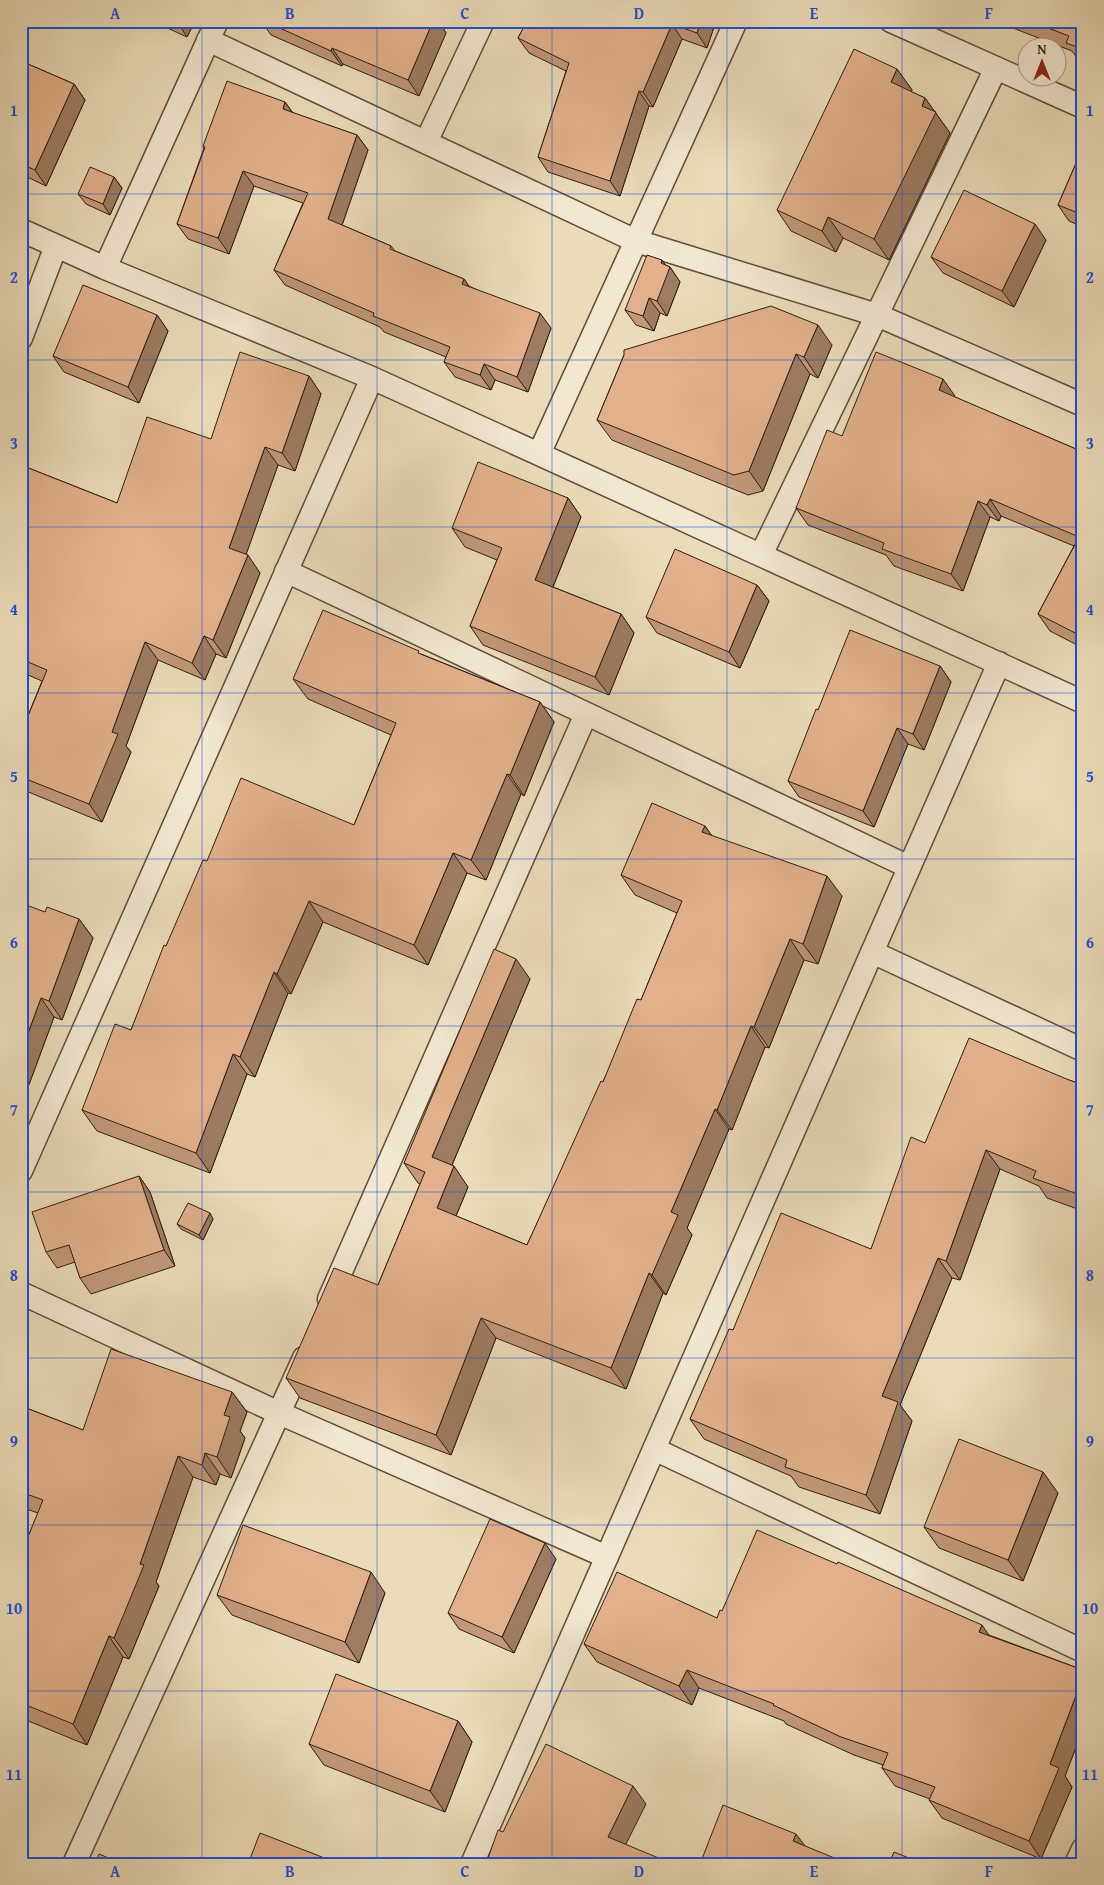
<svg xmlns="http://www.w3.org/2000/svg" width="1104" height="1885" viewBox="0 0 1104 1885" font-family="'Gentium Book Plus',serif">
  <style>
    .lines { fill: none; stroke-linecap: round; stroke-linejoin: round }
    .street-casing { stroke: #5e4c3b; stroke-width: 25 }
    .street { stroke: #f2e8d2; stroke-width: 22 }
    .wall { fill: #c29878; stroke: #2f1c11 }
    .shaded-wall { fill: #9e7c61; stroke: #2f1c11 }
    .building { fill: #e2b18b; stroke: #2f1c11 }
    .grid { fill: none; stroke: #1d4ed8; stroke-width: 1; stroke-opacity: 0.55 }
    .neatline { fill: none; stroke: #1d4ed8; stroke-width: 2 }
    .grid-label { font-size: 16px; text-anchor: middle; font-weight: bold; fill: #1d4ed8 }
  </style>
  <rect width="100%" height="100%" fill="#ebdcb9"/>
  <filter id="stains"><feTurbulence type="fractalNoise" baseFrequency=".004" numOctaves="4"/><feColorMatrix values="0 0 0 0 .2 0 0 0 0 .09 0 0 0 0 .02 0 0 0 .5 -.17"/></filter>
  <radialGradient id="worn" r=".72"><stop offset=".6" stop-color="#630" stop-opacity="0"/><stop offset="1" stop-color="#630" stop-opacity=".3"/></radialGradient>
  <g class="lines">
    <!-- street casing -->
    <g class="street-casing">
      <path id="street" d="M891,21l192,86
        M208,40l428,201 241,74 206,90
        M426,142l57,-121
        M21,230l84,38 267,110 711,324
        M105,268l112,-247
        M21,338l35,-92
        M539,454l197,-433
        M761,555l235,-487
        M286,571l623,296
        M872,952l211,98
        M21,1171l351,-793
        M21,1293l258,120 328,144
        M329,1299l257,-585
        M654,1449l429,202
        M74,1864l230,-506
        M472,1864l527,-1201
        M1076,1864l7,-15"/>
    </g>
    <!-- street -->
    <use href="#street" class="street"/>
  </g>
  <!-- wall -->
  <path class="wall" d="M153,21h42l-8,16 -33,-15z
    M261,21h182l-2,4 5,8 -27,63 -76,-32 -1,2 -71,-31z
    M527,21h189l-9,27 -25,-9 -29,68 -4,-1 -29,90 -72,-24 -10,-15 28,-86 -37,-18 -11,-15z
    M995,21h88v42l-3,-1 -8,-11z
    M21,61l53,23 11,16 -39,86 -25,-12z
    M897,69l15,21 -1,2 14,6 25,35 -61,127 -46,-22 -7,14 -45,-21 -14,-21z
    M285,102l8,11 64,22 11,15 -26,75 49,21 4,5 69,28 5,7 82,42 -23,64 -33,-12 -4,10 -36,-13 -11,-15 2,-5 -62,-25 -4,-5 -95,-42 -11,-15 29,-67 -49,-17 -25,68 -41,-15 -11,-15 27,-76 -1,-2z
    M1083,147v80l-14,-6 -11,-16z
    M114,177l8,11 -12,27 -24,-11 -8,-10z
    M1046,240l-32,67 -71,-34 -12,-16z
    M665,265l5,2 10,15 -13,34 -7,-3 -6,18 -18,-6 -11,-15z
    M157,315l11,16 -29,72 -75,-31 -11,-16z
    M832,345l-14,33 -8,-4 -47,117 -15,4 -136,-55 -15,-20 27,-65z
    M309,376l12,18 -26,77 -17,-6 -32,89 14,19 -34,85 -10,-4 -11,26 -47,-20 -32,86 5,6 -29,70 -81,-33v-56l21,-52 -21,-9v-207l96,38 94,-64z
    M955,396l-1,1 129,55v196l-33,-17 -12,-17 36,-68 -73,-30 -2,5 -9,-4 -27,74 -69,-25 -8,-11 -78,-30 -12,-17 46,-72z
    M568,498l13,19 -28,70 68,27 13,19 -25,62 -126,-50 -13,-19 27,-66 -32,-13 -13,-19z
    M757,585l12,16 -29,67 -83,-35 -11,-16z
    M421,654l119,48 14,20 -30,74 -3,-2 -35,86 -19,-7 -39,92 -105,-43 -32,72 -3,-1 -33,84 -8,-3 -37,99 -113,-42 -15,-21 49,-80 35,-84 41,-85 147,-36 37,-90 -83,-36 -15,-20z
    M940,666l11,16 -27,68 -16,-6 -34,83 -75,-30 -11,-16 30,-71z
    M705,826l7,10 130,60 -24,68 -14,-4 -35,88 -4,-1 -33,83 -3,-1 -42,99 5,7 -26,60 -3,-2 -37,96 -130,-51 -45,117 -151,-57 -14,-20 92,-93 42,-101 -2,-1 -14,-20 126,-184 -78,186 16,22 -12,29 71,29 114,-245 36,-87 -42,-18 -14,-20z
    M45,912l34,7 14,19 -31,82 -8,-3 -33,89z
    M1069,1080l14,5v126l-36,-13 -8,-12 -39,-17 -40,111 -8,-2 -52,127 12,16 -32,93 -81,-27 -8,-11 -87,-37 -14,-20 43,-89 138,-81 54,-106z
    M139,1176l11,16 25,74 -84,28 -11,-16 -5,-16 -18,6 -11,-16z
    M213,1219l-10,21 -22,-11 -4,-5z
    M232,1392l15,20 -7,19 5,7 -14,40 -11,-4 -4,11 -23,-8 -37,105 3,4 -30,73 -6,-2 -36,88 -66,-27v-164l17,-41 -17,-6v-101l62,24z
    M1058,1493l-35,88 -84,-33 -15,-21z
    M556,1559l-42,94 -55,-24 -11,-16z
    M385,1593l-26,70 -127,-48 -15,-20z
    M722,1611l267,24 94,35v59l-18,47 7,11 -31,72 -99,-41 -13,-18 1,-1 -35,-13 -13,-18 1,-3 -29,-10 -68,-31 -2,-3 -85,-33 -7,17 -95,-43 -13,-18 133,-26z
    M458,1721l14,21 -27,70 -121,-47 -15,-21z"/>
  <!-- shaded-wall -->
  <path class="shaded-wall" d="M182,21h13l-8,16 -7,-11z
    M433,21h10l-2,4 5,8 -27,63 -11,-16z
    M701,21h15l-9,27 -10,-15z
    M672,24l10,15 -29,68 -10,-15z
    M332,48l11,16 -1,2 -11,-15z
    M897,69l15,21 -6,13 -15,-21z
    M74,84l11,16 -39,86 -11,-16z
    M639,91l10,15 -29,90 -10,-15z
    M925,98l25,35 -61,127 -15,-21z
    M285,102l11,16 -13,-9z
    M357,135l11,15 -29,84 -11,-15z
    M243,171l11,15 -25,68 -11,-16z
    M114,177l8,11 -12,27 -7,-11z
    M828,217l15,21 -7,14 -14,-21z
    M1035,224l11,16 -32,67 -12,-16z
    M662,260l7,10 1,-3 10,15 -13,34 -10,-15z
    M464,279l11,16 -13,-11z
    M649,298l11,15 -6,18 -11,-15z
    M540,313l11,15 -23,64 -11,-15z
    M157,315l11,16 -29,72 -11,-16z
    M818,325l14,20 -14,33 -14,-21z
    M796,354l14,20 -47,117 -14,-20z
    M484,364l11,16 -4,10 -11,-15z
    M309,376l12,18 -26,77 -13,-18z
    M943,379l12,17 -5,10 -11,-16z
    M265,447l13,18 -36,101 -13,-18z
    M568,498l13,19 -33,82 -13,-19z
    M990,499l11,17 -2,5 -12,-16z
    M978,501l12,16 -27,74 -12,-17z
    M248,555l12,18 -34,85 -13,-18z
    M757,585l12,16 -29,67 -11,-16z
    M621,614l13,19 -25,62 -14,-18z
    M204,636l12,18 -11,26 -13,-17z
    M145,642l13,18 -32,86 5,6 -29,70 -13,-18 23,-72z
    M940,666l11,16 -27,68 -11,-16z
    M540,702l14,20 -30,74 -14,-21z
    M897,728l11,16 -34,83 -11,-16z
    M507,774l14,20 -35,86 -15,-20z
    M705,826l14,20 -17,-14z
    M453,853l14,20 -39,92 -14,-20z
    M827,876l15,20 -24,68 -15,-20z
    M309,901l14,21 -32,72 -14,-20z
    M79,919l14,19 -31,82 -13,-19z
    M790,939l14,21 -35,88 -15,-21z
    M516,959l14,20 -83,198 -15,-20z
    M274,972l14,21 -33,84 -15,-20z
    M41,998l13,19 -33,89v-54z
    M751,1026l14,21 -33,83 -15,-20z
    M233,1054l14,20 -37,99 -14,-20z
    M715,1109l14,20 -42,99 5,7 -26,60 -14,-20 19,-63z
    M986,1150l14,19 -40,111 -14,-19z
    M454,1166l14,21 -17,41 -14,-20z
    M139,1176l11,16 25,74 -11,-16z
    M210,1213l3,6 -10,21 -4,-5z
    M938,1258l14,20 -52,127 12,16 -32,93 -14,-19 16,-99z
    M649,1273l14,20 -37,96 -15,-21z
    M481,1318l15,20 -45,117 -15,-20z
    M232,1392l15,20 -7,19 5,7 -14,40 -14,-21 7,-42z
    M205,1453l15,21 -4,11 -14,-20z
    M178,1456l15,21 -37,105 3,4 -30,73 -15,-21z
    M1043,1472l15,21 -35,88 -15,-21z
    M545,1543l11,16 -42,94 -12,-16z
    M371,1572l14,21 -26,70 -14,-21z
    M982,1625l13,19 -16,-12z
    M109,1636l14,21 -36,88 -14,-21z
    M687,1670l12,18 -7,17 -13,-19z
    M1083,1677v52l-18,47 7,11 -31,72 -12,-18 21,-77z
    M458,1721l14,21 -27,70 -15,-21z
    M633,1786l13,18 -25,50 -13,-17z
    M796,1834l13,17 -16,-10z"/>
  <!-- building -->
  <path class="building" d="M168,21h14l-2,5z
    M264,21h169l-25,59 -76,-32 -1,3z
    M527,21h174l-4,12 -25,-9 -29,68 -4,-1 -29,90 -72,-24 31,-94 -51,-25z
    M1030,21h53v28l-17,-6 3,-7z
    M854,49l43,20 -6,13 34,16 -3,8 14,6 -62,127 -46,-22 -6,14 -45,-21z
    M21,61l53,23 -39,86 -14,-6z
    M227,81l58,21 -2,7 74,26 -29,84 63,27 -1,3 74,30 -2,5 78,29 -23,64 -33,-13 -4,11 -36,-13 6,-15 -77,-31 1,-3 -100,-43 34,-77 -65,-22 -25,67 -41,-14 28,-77 -2,-1z
    M1083,147v68l-25,-10z
    M90,167l24,10 -11,27 -25,-10z
    M964,190l71,34 -33,67 -71,-34z
    M647,255l15,5 -1,3 9,4 -13,34 -8,-3 -6,18 -18,-6z
    M83,285l74,30 -29,72 -75,-31z
    M771,306l47,19 -14,32 -8,-3 -47,117 -15,4 -137,-55 27,-65v-5z
    M240,352l69,24 -27,77 -17,-6 -36,101 19,7 -35,85 -9,-4 -12,27 -47,-21 -33,90 6,2 -29,70 -68,-27v-44l26,-63 -26,-11v-194l96,38 30,-86 64,22z
    M876,352l67,27 -4,11 144,62v185l-45,-23 41,-77 -89,-38 -3,6 -9,-4 -27,73 -69,-25 2,-6 -88,-35 31,-78 15,6z
    M478,462l90,36 -33,82 86,34 -26,63 -125,-51 32,-78 -50,-20z
    M675,549l82,36 -28,67 -83,-35z
    M323,610l96,41 -1,2 122,49 -30,73 -3,-1 -36,86 -18,-7 -39,92 -105,-44 -32,73 -3,-2 -34,85 -7,-3 -37,99 -114,-43 33,-86 16,6 33,-85 2,1 37,-86 4,1 34,-83 113,47 42,-102 -103,-44z
    M850,630l90,36 -27,68 -16,-6 -34,83 -75,-30 28,-72 2,1z
    M652,803l53,23 -3,6 125,44 -24,68 -13,-5 -36,88 -3,-1 -34,84 -2,-1 -44,103 7,3 -26,60 -3,-2 -38,95 -130,-50 -45,117 -150,-57 48,-110 44,17 47,-113 -21,-9 90,-214 22,10 -84,198 22,9 -17,42 90,37 74,-164 2,1 34,-83 4,1 41,-99 -61,-26z
    M21,903l24,9 2,-5 32,12 -30,82 -8,-3 -20,54z
    M969,1038l100,42 14,5v111l-50,-18 3,-7 -50,-21 -40,111 -8,-3 -56,138 16,6 -32,93 -81,-28 2,-7 -97,-41 39,-90 4,1 48,-117 90,36 40,-112 14,6z
    M139,1176l25,74 -84,28 -11,-33 -23,7 -14,-40z
    M188,1203l22,10 -11,22 -22,-11z
    M111,1349l121,43 -8,23 6,2 -13,40 -12,-4 -3,12 -24,-9 -38,108 4,1 -30,73 -5,-2 -36,88 -52,-21v-149l22,-54 -22,-8v-86l62,24z
    M959,1439l84,33 -35,88 -84,-33z
    M490,1519l55,24 -43,94 -54,-24z
    M243,1525l128,47 -26,70 -128,-47z
    M757,1530l80,34 1,-2 144,63 -3,7 104,38v7l-33,87 9,4 -30,73 -100,-41 6,-13 -53,-19 6,-15 -47,-16 -68,-32 1,-1 -87,-34 -8,16 -95,-42 33,-72 100,46 3,-8 2,1z
    M336,1674l122,47 -28,70 -121,-47z
    M546,1744l87,42 -25,51 65,27h-187l12,-34 5,2z
    M723,1805l73,29 -3,7 56,23h-149z
    M260,1833l80,31h-92z
    M894,1852l30,12h-35z
    M99,1854l24,10h-28z"/>
  <!-- grid -->
  <path class="grid" d="M202,21v1843M377,21v1843M552,21v1843M727,21v1843M902,21v1843M21,194h1062M21,360h1062M21,527h1062M21,693h1062M21,859h1062M21,1026h1062M21,1192h1062M21,1358h1062M21,1525h1062M21,1691h1062"/>
  <!-- margin -->
  <rect width="1104" height="1885" fill="none" stroke="#ebdcb9" stroke-width="55"/>
  <!-- north arrow -->
  <g transform="translate(1042 62)"><circle r="24" fill="#f2e8d2" stroke="#a49685"/>
  <path d="M0-4L9 19L0 12L-9 19Z" fill="#8f2418"/>
  <text y="-8" font-size="14" font-weight="bold" text-anchor="middle" fill="#2f1c11">N</text>
  </g>
  <rect x="28" y="28" width="1048" height="1830" class="neatline"/>
  <g class="grid-label">
    <text x="115" y="19">A</text>
    <text x="290" y="19">B</text>
    <text x="465" y="19">C</text>
    <text x="639" y="19">D</text>
    <text x="814" y="19">E</text>
    <text x="989" y="19">F</text>
    <text x="14" y="116">1</text>
    <text x="1090" y="116">1</text>
    <text x="14" y="283">2</text>
    <text x="1090" y="283">2</text>
    <text x="14" y="449">3</text>
    <text x="1090" y="449">3</text>
    <text x="14" y="615">4</text>
    <text x="1090" y="615">4</text>
    <text x="14" y="782">5</text>
    <text x="1090" y="782">5</text>
    <text x="14" y="948">6</text>
    <text x="1090" y="948">6</text>
    <text x="14" y="1115">7</text>
    <text x="1090" y="1115">7</text>
    <text x="14" y="1281">8</text>
    <text x="1090" y="1281">8</text>
    <text x="14" y="1447">9</text>
    <text x="1090" y="1447">9</text>
    <text x="14" y="1614">10</text>
    <text x="1090" y="1614">10</text>
    <text x="14" y="1780">11</text>
    <text x="1090" y="1780">11</text>
    <text x="115" y="1877">A</text>
    <text x="290" y="1877">B</text>
    <text x="465" y="1877">C</text>
    <text x="639" y="1877">D</text>
    <text x="814" y="1877">E</text>
    <text x="989" y="1877">F</text>
  </g>
  <rect width="100%" height="100%" filter="url(#stains)"/>
  <rect width="100%" height="100%" fill="url(#worn)"/>
</svg>
